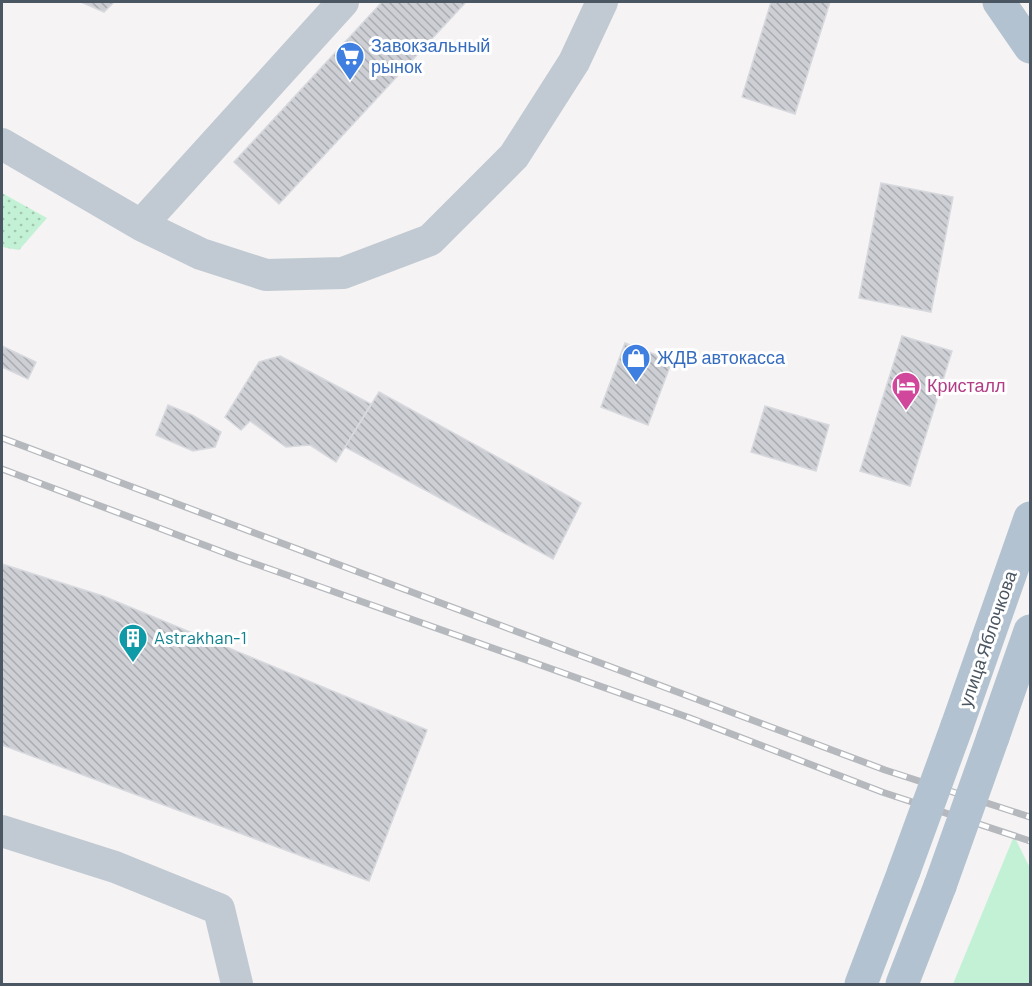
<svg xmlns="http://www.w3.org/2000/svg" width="1032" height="986" viewBox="0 0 1032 986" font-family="Barlow,sans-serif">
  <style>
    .grass { fill: url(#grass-dots) }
    .park { fill: #c3f1d5 }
    .building { fill: url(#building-back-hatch); stroke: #d7d9de; stroke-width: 1.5 }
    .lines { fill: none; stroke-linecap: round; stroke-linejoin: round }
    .minor { stroke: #c1cad2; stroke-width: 32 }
    .major { stroke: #b3c2d1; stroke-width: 33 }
    .rail-casing { stroke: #b5b8bd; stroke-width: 7 }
    .rail { stroke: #fff; stroke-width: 4.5; stroke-dasharray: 14; stroke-linecap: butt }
    .major-bridge { stroke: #b3c2d1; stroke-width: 33 }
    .labels { text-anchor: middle; stroke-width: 6; stroke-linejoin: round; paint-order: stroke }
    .shop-label { font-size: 18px; fill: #366cbe; stroke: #fff; text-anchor: start }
    .hotel-label { font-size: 18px; fill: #b23c85; stroke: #fff; text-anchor: start }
    .culture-label { font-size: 18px; fill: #0d838f; stroke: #fff; text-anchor: start }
    .street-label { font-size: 18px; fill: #4a5661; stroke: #fff }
  </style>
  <defs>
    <pattern id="grass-dots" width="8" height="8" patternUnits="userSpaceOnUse" patternTransform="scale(1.5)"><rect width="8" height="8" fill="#c3f1d5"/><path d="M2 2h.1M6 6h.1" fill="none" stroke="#a0c6b0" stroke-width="1.8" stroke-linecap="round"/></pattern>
    <pattern id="building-back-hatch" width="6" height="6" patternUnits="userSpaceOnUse" patternTransform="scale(1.5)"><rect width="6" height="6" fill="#cdcfd5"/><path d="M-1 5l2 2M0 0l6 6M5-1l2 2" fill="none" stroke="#a8abb0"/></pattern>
  </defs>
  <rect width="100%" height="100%" fill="#f5f3f3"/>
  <!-- grass -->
  <path class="grass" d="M2,193l45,25 -28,32 -17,-3z"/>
  <!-- park -->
  <path class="park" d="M1014,836l16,32v116h-77z"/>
  <!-- building -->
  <path class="building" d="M81,2h33l-10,10z
    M382,2h84l-187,202 -45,-42z
    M771,2h59l-35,112 -53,-17z
    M881,183l72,14 -22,115 -72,-14z
    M902,336l50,15 -42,135 -50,-15z
    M625,343l47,18 -24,64 -47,-18z
    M2,346l34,16 -8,17 -26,-12z
    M280,356l91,48 -35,58 -26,-17 -24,2 -36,-26 -9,9 -16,-13 34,-55z
    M379,392l202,111 -28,56 -208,-112z
    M168,405l24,10 29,17 -6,15 -22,4 -37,-16z
    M765,406l64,19 -13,46 -65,-19z
    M2,564l101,32 324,134 -58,151 -367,-136z"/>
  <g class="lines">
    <!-- minor -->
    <path class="minor" d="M2,144l139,81 60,29 65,21 77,-2 87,-33 84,-84 60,-94 28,-60
      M141,225l202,-223
      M2,831l113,36 104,42 18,75"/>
    <!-- major -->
    <path class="major" d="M999,2l31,45
      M957,726l73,-208
      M993,737l37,-106
      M861,984l43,-113
      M902,984l38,-98"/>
    <!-- rail casing -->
    <g class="rail-casing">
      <path id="rail" d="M2,438l883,332 145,47
        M2,469l234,88 454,161 192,74 148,49"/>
    </g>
    <!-- rail -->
    <use href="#rail" class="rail"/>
    <!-- major-bridge -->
    <path class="major-bridge" d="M904,871l53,-145
      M940,886l53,-149"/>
  </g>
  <!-- icons -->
  <defs>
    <g id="supermarket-pin" transform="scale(1.5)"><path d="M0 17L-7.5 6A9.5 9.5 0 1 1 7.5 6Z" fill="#3f7fe0" stroke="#fff"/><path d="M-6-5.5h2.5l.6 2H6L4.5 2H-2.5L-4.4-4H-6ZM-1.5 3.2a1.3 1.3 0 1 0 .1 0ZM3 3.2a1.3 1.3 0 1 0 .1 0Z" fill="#fff"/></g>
    <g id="shop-pin" transform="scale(1.5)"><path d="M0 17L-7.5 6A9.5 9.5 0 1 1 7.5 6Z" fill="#3f7fe0" stroke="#fff"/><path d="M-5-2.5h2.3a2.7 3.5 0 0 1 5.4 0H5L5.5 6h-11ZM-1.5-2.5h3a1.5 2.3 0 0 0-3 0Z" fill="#fff"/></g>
    <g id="hotel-pin" transform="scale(1.5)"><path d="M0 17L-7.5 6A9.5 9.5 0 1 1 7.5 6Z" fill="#d1479c" stroke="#fff"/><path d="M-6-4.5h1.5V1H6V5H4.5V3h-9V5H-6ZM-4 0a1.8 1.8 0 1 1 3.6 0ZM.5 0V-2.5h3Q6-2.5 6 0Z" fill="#fff"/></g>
    <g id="building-pin" transform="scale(1.5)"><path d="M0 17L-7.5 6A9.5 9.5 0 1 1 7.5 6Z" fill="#0f9aa8" stroke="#fff"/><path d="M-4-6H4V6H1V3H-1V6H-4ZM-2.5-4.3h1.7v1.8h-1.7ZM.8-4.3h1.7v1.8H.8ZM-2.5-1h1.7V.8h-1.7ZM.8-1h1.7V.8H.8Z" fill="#fff"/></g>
  </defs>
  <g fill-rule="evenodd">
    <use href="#supermarket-pin" x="350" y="56"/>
    <use href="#shop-pin" x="636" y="358"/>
    <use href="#hotel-pin" x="906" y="386"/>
    <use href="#building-pin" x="133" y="638"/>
  </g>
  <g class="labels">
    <!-- shop labels -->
    <g class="shop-label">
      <text x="371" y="52">Завокзальный<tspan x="371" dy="21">рынок</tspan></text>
      <text x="657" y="364">ЖДВ автокасса</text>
    </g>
    <!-- hotel labels -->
    <g class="hotel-label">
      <text x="927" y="392">Кристалл</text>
    </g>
    <!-- culture labels -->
    <g class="culture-label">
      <text x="154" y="644">Astrakhan-1</text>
    </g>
    <!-- street labels -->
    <g class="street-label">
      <text transform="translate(988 639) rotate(-71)" y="6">улица Яблочкова</text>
    </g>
  </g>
  <!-- border -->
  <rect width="1032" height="986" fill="none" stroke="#4a5661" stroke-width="6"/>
</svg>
